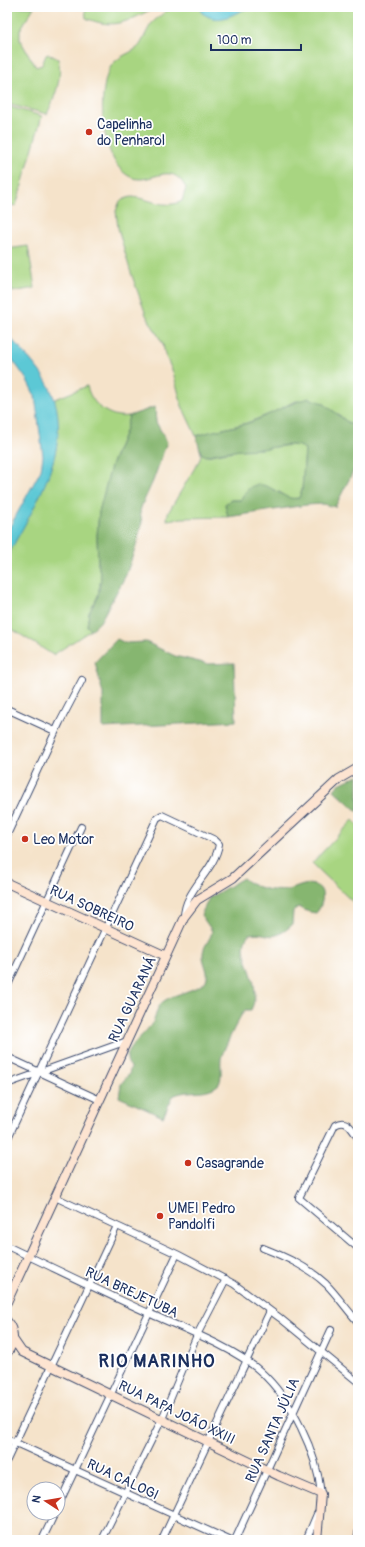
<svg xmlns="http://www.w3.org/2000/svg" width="365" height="1547" viewBox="0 0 365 1547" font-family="Pangolin,sans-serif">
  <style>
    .green { fill: #a8d581; stroke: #628270 }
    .forest { fill: #86b66f; stroke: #507266 }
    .water { fill: #5cc8d5; stroke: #3c7c9a }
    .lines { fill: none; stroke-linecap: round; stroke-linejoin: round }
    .street-casing { stroke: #3c4a6e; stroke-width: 8 }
    .secondary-casing { stroke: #3c4a6e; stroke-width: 10 }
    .street { stroke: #fff; stroke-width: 6 }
    .secondary { stroke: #fde4d1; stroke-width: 8 }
    .poi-dot { fill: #c8321e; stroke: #fff; stroke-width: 1.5 }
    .labels { text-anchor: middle; stroke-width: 3.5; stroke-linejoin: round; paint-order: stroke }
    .poi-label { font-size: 14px; fill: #1b2f5e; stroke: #fff; text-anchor: start }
    .street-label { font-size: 14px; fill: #1b2f5e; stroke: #fff }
    .district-label { font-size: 18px; font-weight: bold; letter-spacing: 1px; fill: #1b2f5e; stroke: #fff }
  </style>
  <rect width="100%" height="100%" fill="#fff"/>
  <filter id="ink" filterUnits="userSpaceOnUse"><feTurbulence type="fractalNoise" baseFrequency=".025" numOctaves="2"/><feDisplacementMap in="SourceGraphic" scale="8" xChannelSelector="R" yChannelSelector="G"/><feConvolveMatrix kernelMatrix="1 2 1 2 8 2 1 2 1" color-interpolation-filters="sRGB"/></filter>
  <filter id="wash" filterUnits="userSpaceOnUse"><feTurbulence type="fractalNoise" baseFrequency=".012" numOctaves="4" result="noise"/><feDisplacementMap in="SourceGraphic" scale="16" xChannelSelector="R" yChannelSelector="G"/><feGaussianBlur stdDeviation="0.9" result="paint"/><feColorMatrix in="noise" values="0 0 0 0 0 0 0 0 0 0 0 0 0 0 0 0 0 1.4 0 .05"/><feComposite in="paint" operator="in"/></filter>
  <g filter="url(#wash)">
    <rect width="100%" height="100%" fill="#f5e3ca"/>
    <!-- green -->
    <path class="green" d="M7,7h27l-14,23v10l16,27 6,-2 4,-10 3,-1 9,5c5,18 -3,38 -11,55l-40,-10z
      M85,7h71c-26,13 -41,24 -70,11z
      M172,7h186v418l-8,-1 -27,-21 -28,-2 -23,12 -25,10 -51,13 -14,-30 -9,-34 -8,-17 -2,-11 -17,-29 -16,-45 -12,-42 -2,-17 4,-10c3,-1 8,-4 12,-4 16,1 34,13 50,4l4,-13c-17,-32 -37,2 -59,-13 -26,-17 -30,-79 -18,-105 5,-12 18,-15 28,-22 5,-3 10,-20 16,-26 5,-5 12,-10 19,-15z
      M7,106l35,10 -26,90 -9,-2z
      M28,246l7,42 -23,4 -5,-43z
      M87,386c4,18 22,33 42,30l-3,13 -13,31 -14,52 -2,24 1,28 3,13 -3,19 -9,17 -2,13 4,4 -38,25 -46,-29c0,-14 -3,-60 1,-70 19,-52 65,-97 45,-156z
      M291,445l10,1 4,3 -3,41 -3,8 -12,1 -7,-7 -31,-3 -8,11h-10l-6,4 3,13 -46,1 -15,2 1,-7 32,-54 1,-6 5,3 39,-7h15z
      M353,820l5,5v82l-46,-44z"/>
    <!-- forest -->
    <path class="forest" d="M309,398l14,5 27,21 8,1v37l-23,45 -12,-3 -17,1 -78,12 -3,-13 6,-4h10c2,-4 5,-9 7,-11 18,-15 34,14 51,9l3,-8 3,-41c-12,-9 -32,0 -46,0 -18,1 -36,2 -53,7l-5,-3 -5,-17c17,-6 35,-8 52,-13 21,-7 39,-20 61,-25z
      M155,407l1,15 11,20 -14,39 -11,24 -2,6 2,11 -5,21 -11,32 -26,47 -9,8 -4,-4 2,-13 9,-17 3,-19 -3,-13 -1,-28 2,-24 12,-46 15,-37 3,-13z
      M117,639l8,4 21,-1 29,14 33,8 26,-1 2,58 -133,7v-34l-8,-32z
      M358,775v37l-24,-22 5,-6z
      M243,878c10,10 31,14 44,12 9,-1 17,-8 27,-5 13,3 9,21 2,28l-7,-1 -11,-5 -5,4 -1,14c-23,20 -22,5 -43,9 -17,19 17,46 2,76h-6c-5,5 -23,42 -24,49 -1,9 2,16 -2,25 -13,12 -31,4 -46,12l-10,21 -44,-20 2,-13 8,-10 2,-7c-4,-4 -5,-8 -3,-14 5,-11 18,-20 25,-31 4,-7 3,-16 11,-21 9,-7 34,-11 41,-19 6,-8 -2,-18 -2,-26 -1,-10 8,-16 9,-25l-11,-16 8,-17z"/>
    <!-- water -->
    <path class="water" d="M201,7h50c-19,6 -30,19 -49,6z
      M7,334c14,16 32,33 42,52 29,58 -16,122 -42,171v-25l34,-62 2,-14 -8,-60 -8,-16 -20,-28z"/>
  </g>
  <g filter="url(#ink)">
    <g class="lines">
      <!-- street casing -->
      <g class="street-casing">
        <path id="street" d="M7,709l48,22
          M7,835l53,-113 22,-42
          M7,987l74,-160
          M7,1057l93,43
          M7,1084l120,-43
          M358,1138c-6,-9 -11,-20 -23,-13l-36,73 59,50
          M7,1140l150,-322 5,-3 53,25 4,4c-4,27 -35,46 -35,73
          M55,1197l122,57 57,30 46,34 78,64
          M7,1246c49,23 97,47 146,69 32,14 81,33 107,56 32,29 57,81 61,123
          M263,1248c23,9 45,19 63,36 11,11 21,26 32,38
          M7,1439l222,101
          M7,1460l110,-234
          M58,1506l119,-252
          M42,1540l13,-27
          M102,1540l60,-121 35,-84 29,-56
          M162,1540l108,-229
          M235,1540l96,-210
          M306,1540l11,-26
          M357,1540l1,-7"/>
      </g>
      <!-- secondary casing -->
      <g class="secondary-casing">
        <path id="secondary" d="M7,883l159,73
          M7,1302l177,-385 13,-17 36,-22 106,-99 19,-11
          M7,1321c8,10 8,22 0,32
          M13,1339l9,13 257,124 42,18 -4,46"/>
      </g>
      <!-- street -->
      <use href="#street" class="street"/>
      <!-- secondary -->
      <use href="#secondary" class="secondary"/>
    </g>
  </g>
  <!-- markers -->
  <g class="poi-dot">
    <circle cx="89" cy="132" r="4"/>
    <circle cx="25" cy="839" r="4"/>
    <circle cx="188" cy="1163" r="4"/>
    <circle cx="160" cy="1216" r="4"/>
  </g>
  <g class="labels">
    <!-- poi labels -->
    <g class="poi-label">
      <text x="97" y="129">Capelinha<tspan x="97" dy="16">do Penharol</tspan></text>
      <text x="33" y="844">Leo Motor</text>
      <text x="196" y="1168">Casagrande</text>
      <text x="168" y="1213">UMEI Pedro<tspan x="168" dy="16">Pandolfi</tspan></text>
    </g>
    <!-- street labels -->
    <g class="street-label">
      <text transform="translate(92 908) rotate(25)" y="5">RUA SOBREIRO</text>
      <text transform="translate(132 999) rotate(-65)" y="5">RUA GUARANÁ</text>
      <text transform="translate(132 1292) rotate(25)" y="5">RUA BREJETUBA</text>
      <text transform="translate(177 1412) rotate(26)" y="5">RUA PAPA JOÃO XXIII</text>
      <text transform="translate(272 1430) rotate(-66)" y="5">RUA SANTA JÚLIA</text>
      <text transform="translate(123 1479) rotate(25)" y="5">RUA CALOGI</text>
    </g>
    <!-- district labels -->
    <g class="district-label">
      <text x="157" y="1367">RIO MARINHO</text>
    </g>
  </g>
  <!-- margin -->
  <rect width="365" height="1547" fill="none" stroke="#fff" stroke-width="24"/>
  <!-- north arrow -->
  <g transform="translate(46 1501) rotate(282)"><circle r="19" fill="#ffffff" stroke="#a4acbf"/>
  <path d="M0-3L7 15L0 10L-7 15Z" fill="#c8321e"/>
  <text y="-6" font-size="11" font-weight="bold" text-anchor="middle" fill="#1b2f5e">N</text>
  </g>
  <!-- scale -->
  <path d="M211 44v6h90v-6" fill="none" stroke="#1b2f5e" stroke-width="2"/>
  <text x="217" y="44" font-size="12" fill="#1b2f5e" stroke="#ffffff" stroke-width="3" paint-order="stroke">100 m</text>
</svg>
